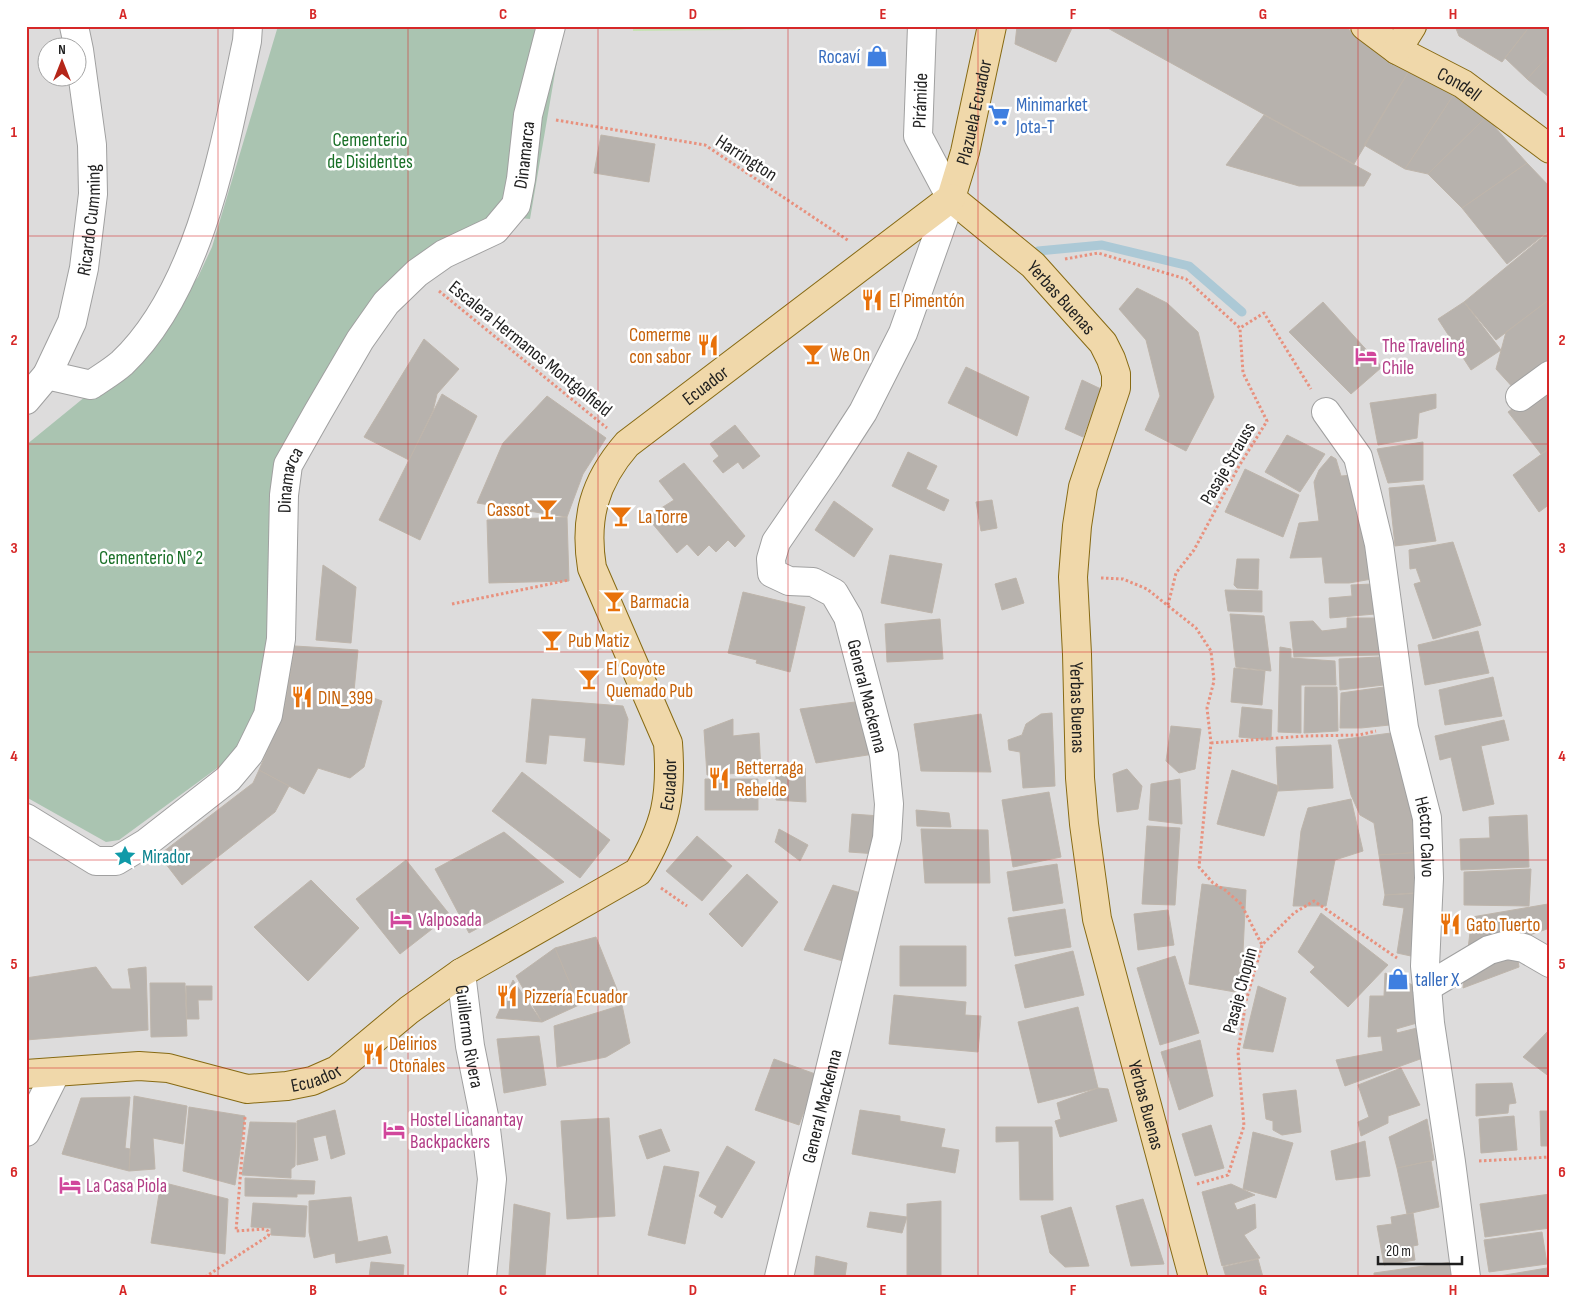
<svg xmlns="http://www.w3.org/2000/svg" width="1576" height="1303" viewBox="0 0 1576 1303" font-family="'Sofia Sans Condensed',sans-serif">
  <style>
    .residential { fill: #dddcdc; fill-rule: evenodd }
    .grass { fill: #c6e2b3 }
    .cemetery { fill: #aac4b1 }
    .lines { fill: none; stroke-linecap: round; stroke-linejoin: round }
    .stream { stroke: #acc9d6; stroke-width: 9 }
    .building { fill: #b7b2ad; stroke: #beb5ab }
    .minor-casing { stroke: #a0a0a0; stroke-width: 30 }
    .major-casing { stroke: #876a13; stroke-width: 30 }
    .path { stroke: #e8917e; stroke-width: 3; stroke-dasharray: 2.5 2.5; stroke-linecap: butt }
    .minor { stroke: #fff; stroke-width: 28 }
    .major { stroke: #f0d8aa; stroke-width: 28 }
    .grid { fill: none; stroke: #d62828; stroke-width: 1; stroke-opacity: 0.55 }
    .labels { text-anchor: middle; stroke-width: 5; stroke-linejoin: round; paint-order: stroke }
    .shop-label { font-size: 19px; fill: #366cbe; stroke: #fff; text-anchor: start }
    .street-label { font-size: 19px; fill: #1f1f1f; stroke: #fff }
    .park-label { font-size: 19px; fill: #1a7028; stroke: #fff }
    .food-label { font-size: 19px; fill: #c56008; stroke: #fff; text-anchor: start }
    .hotel-label { font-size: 19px; fill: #b23c85; stroke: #fff; text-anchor: start }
    .culture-label { font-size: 19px; fill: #0d838f; stroke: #fff; text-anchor: start }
    .neatline { fill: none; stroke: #d62828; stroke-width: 2 }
    .grid-label { font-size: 16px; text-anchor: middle; font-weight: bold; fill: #d62828 }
  </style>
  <rect width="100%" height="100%" fill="#eeece6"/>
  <!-- residential -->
  <path class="residential" d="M26,26h1524v1251h-1524zM48,48h30v30h-30z"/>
  <!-- grass -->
  <path class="grass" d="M633,26h133l-26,4 -107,1z"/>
  <!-- cemetery -->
  <path class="cemetery" d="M278,26h285l-33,193 -40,-4 -61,47 -37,45 -105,173 -29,232 -14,30 -24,24 -101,74 -13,2 -80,-45v-352l76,-62 68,-70 28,-36 14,-30z"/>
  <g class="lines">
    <!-- stream -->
    <path class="stream" d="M1038,251l64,-6 87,21 53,46"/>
  </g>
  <!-- building -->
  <path class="building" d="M1017,26h56l-17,36 -41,-18z
    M1104,26h238l71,38 -59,100z
    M1455,26h75l-28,36 -43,-26z
    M1530,26h20v28l-23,25 -22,-21z
    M1550,54v44l-23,-19z
    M1413,64l43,27 -51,78 -41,-24z
    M1456,91l30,26 -58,57 -23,-5z
    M1264,115l107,59 -7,12h-65l-73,-21z
    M1486,117l41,46 -65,45 -34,-34z
    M601,135l54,9 -6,38 -55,-9z
    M1527,163l23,24v43l-43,34 -45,-56z
    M1550,231v68l-54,41 -32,-38z
    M1137,288l30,15 31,29 16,65 -28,54 -41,-21 15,-34 -14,-56 -27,-31z
    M1550,299v68l-34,24 -20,-22 10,-37z
    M1323,302l59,65 -31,27 -62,-62z
    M1464,302l37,48 -30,20 -33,-51z
    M424,339l35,30 -22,25 -4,17 -24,49 -45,-23z
    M966,367l63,30 -12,39 -69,-33z
    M1082,380l19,9 -18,48 -18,-8z
    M1550,381v67l-9,6 -33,-42z
    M442,394l35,22 -57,124 -41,-20z
    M1436,394v14l-17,5 -2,25 -39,7 -8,-42z
    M547,396l59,42 -23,36 -16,43 -90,-14 26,-60z
    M735,425l25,31 -17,13 -5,-7 -15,11 -10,-12 6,-5 -9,-12z
    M1287,435l38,19 -25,38 -35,-20z
    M1423,442v38l-35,3 -11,-34z
    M1550,448v56l-11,8 -26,-37z
    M908,452l29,14 -11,23 23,11 -5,11 -52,-25z
    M1331,456l5,3 5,17 13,-1 18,104 -23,4h-24l-3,-26 -32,1 9,-35 20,-2 -5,-39 5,-12z
    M684,463l61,73 -10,11 -7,-7 -12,12 -7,-7 -11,11 -11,-12 -10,9 -30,-36 27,-17 -15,-19z
    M1245,469l54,26 -16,42 -58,-25z
    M1424,485l12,56 -41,5 -6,-58z
    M992,500l5,28 -16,3 -5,-29z
    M834,501l39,28 -19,28 -39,-27z
    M567,517l2,64 -80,2 -2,-63z
    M1453,542l28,83 -48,14 -19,-55 7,-2 -5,-14 -6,1 -1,-19z
    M890,555l52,9 -10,49 -51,-10z
    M1237,559h22l-1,30 -21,-1 -3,-3z
    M323,565l33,22 -5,56 -35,-3z
    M1016,578l8,25 -22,7 -7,-26z
    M1372,584l3,30 -45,4 -1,-20 23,-2 -1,-11z
    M1225,590l37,1v21l-34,-1z
    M743,592l62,15 -15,65 -34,-9 1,-3 -29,-7z
    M1230,614l34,2 7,55 -35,-4z
    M1347,618h28l5,37 -86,2 -4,-35 23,-1 9,10 25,-3z
    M940,619l3,40 -56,3 -2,-38z
    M1478,631l11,42 -64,12 -7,-40z
    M295,646l63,4 -4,41 28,10 -18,66 -14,11 -32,-10 -14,26 -45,-24 25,-59z
    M1280,647l11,2v9l44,3 1,24h-35v48l-23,-1z
    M1379,657l5,28 -44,5 -1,-31z
    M1234,668l31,3 -3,34 -31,-3z
    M1493,677l9,39 -57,9 -6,-35z
    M1305,687h32l1,44 -34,2z
    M1384,687l4,6 11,31 -38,4h-21l1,-35z
    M532,699l91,7 5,13 -4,46 -40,-4 2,-23 -37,-3 -3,29 -20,-2z
    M855,702l19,52 -58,9 -16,-54z
    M1242,707l30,3 -1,30 -32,-3z
    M1052,713l3,73 -32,2 -3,-36 -11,-2 -1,-10 14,-5 4,-11 15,-10z
    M981,714l10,58 -70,-1 -7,-47z
    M733,719v17l26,-3 2,39 -54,3 -3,-45z
    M1504,720l5,20 -28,6 13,58 -31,7 -12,-54 -11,3 -5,-24z
    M1171,726l30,3 -6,40 -16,4 -13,-12z
    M1391,733l32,119 -44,3 -5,-32 -14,-8 -9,-20 -13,-55z
    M1331,745l2,43 -55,3 -2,-44z
    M805,768l1,34 -30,-2v-27z
    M1127,769l15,17 -4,23 -21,3 -4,-38z
    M259,770l30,16 -14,26 -93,73 -23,-30 94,-72z
    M1232,770l47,16 -15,50 -47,-12z
    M522,772l88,68 -30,38 -88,-67z
    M705,779h53v31h-53z
    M1180,779l2,45 -33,-4 2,-36z
    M1049,792l12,65 -48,10 -11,-67z
    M1351,799l12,52 -28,9 -9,46h-33l8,-75 7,-23z
    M916,810l33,3 2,14 -34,-1z
    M852,814l28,2 -3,38 -28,-2z
    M1527,815l2,52 -68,3 -1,-31 30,-1 -1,-21z
    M1147,826l33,2 -5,77 -33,-1z
    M779,829l29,16 -8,16 -25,-19z
    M921,829l67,1 2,53h-65z
    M504,832l60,50 -95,51 -34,-64z
    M697,836l35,30 -30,35 -36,-30z
    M1423,852l2,40 -40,3 -6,-40z
    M406,860l44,55 -50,39 -44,-55z
    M1057,864l6,39 -50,8 -6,-39z
    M1531,869l-2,37 -65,-1v-33z
    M747,874l31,28 -36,45 -33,-33z
    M311,880l48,48 -51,53 -54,-54z
    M1202,884l44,6 -5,103 -52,-9z
    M833,885l35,10 -18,68 -46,-13z
    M1426,893l-6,65 -23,-5 7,-45 -21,-3 2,-10z
    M1548,904l2,5v19l-35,12 4,27 -56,21 9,-71z
    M1065,909l6,38 -56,9 -7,-38z
    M1168,910l6,35 -36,5 -4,-36z
    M1321,913l67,52 -40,42 -38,-35 5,-5 -17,-15z
    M596,937l22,55 -39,13 -24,-57z
    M900,946h66v40h-66z
    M555,948l24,57 -37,17 -26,-46z
    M1073,951l11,44 -59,13 -10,-43z
    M1175,956l24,77 -39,12 -23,-77z
    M96,967l16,22h19l-3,-20 18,-2 2,63 -122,10v-62z
    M1385,973l37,16 -5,34 -21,6 1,4 20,-5v7l5,-3 1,26 -78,28 -9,-26 47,-9 -2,-15 -13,1 2,-41h14z
    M513,980l29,42 -46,-4z
    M150,983h35l2,53 -36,1z
    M186,986h26v14h-14l1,19h-12z
    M1258,986l28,12 -13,54 -30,-4z
    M894,995l72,7 -1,13 16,1 -3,36 -89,-8z
    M622,1005l8,38 -24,14 -49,10 -3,-41z
    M1078,1007l20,81 -60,15 -20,-81z
    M1550,1029v48l-27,-20z
    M539,1036l7,49 -42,8 -7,-54z
    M1200,1040l13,56 -34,14 -18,-58z
    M774,1059l44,16 -19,50 -44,-15z
    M1401,1068l19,37 -32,11v7l-27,13 -3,-14 11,-5 -11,-32z
    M1512,1083l4,20 -7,1 -1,9 -32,3v-32z
    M1098,1088l10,1 9,32 -57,16 -5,-16 6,-2 -4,-16z
    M1296,1090l5,42 -19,3 -9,-5v-9l-7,-2 -3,-25z
    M134,1096l53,10 -4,38 -30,-6 2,31 -26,2z
    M130,1097l-5,51 5,1 -1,22 -67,-17 19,-56z
    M189,1107l56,9 -10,69 -52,-14z
    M335,1110l10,44 -14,5 -5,-24 -13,3 5,22 -21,5v-44z
    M860,1110l40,6v5l45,8 -4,18 18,3 -4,23 -103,-19z
    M1540,1111h10v35h-9z
    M1514,1116l3,34 -36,3 -2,-34z
    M609,1118l6,98 -48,3 -6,-98z
    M1427,1119l7,41 -37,8 -8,-31z
    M250,1122l46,1 -1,43 -4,3v9l-49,-3z
    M1211,1125l13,43 -29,8 -13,-42z
    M996,1127h56l1,73h-33l-1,-59 -23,1z
    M661,1129l9,22 -23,8 -8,-23z
    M1253,1132l40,11 -17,55 -33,-9z
    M1365,1141l5,35 -34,4 -5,-29z
    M727,1146l28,16 -33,56 -8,-5 3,-7 -18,-10z
    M1431,1161l8,46 -32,7 -10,-46z
    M664,1166l35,6 -14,72 -37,-9z
    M245,1178l70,3 -1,13h-17v3l-52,-1z
    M161,1182l67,17 -3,55 -74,-11z
    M1231,1184l24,11 -21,8 3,7 18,-6 1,24 -12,7 16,23 -38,8 -20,-74z
    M1550,1194v34l-65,9 -5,-33z
    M351,1197l7,45 29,-6 4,17 -55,10 -1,-10 -21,5 -5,-26v-31z
    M1143,1199l21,65 -33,2 -15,-60z
    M941,1201v76h-34v-73z
    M253,1203l54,3 -2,31 -34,-2v-7l-20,-1z
    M514,1204l36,9 -5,64 -36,-2z
    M1071,1207l18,59 -24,1 -15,-14 -9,-37z
    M870,1212l37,5 -5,16 -35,-6z
    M1413,1213l5,32 -5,1 2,14 -31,5 -7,-39 15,-2 -1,-7z
    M1542,1232l5,32 -58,8 -5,-32z
    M816,1256l31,7 -2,14h-31z
    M1258,1259l5,18h-37l-3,-10z
    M371,1262l33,3 -1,12h-34z
    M1452,1262l2,15h-80v-4z
    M1547,1268l1,9h-55z"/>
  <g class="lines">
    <!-- minor casing -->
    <g class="minor-casing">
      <g id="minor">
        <path d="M47,375l44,10c10,-7 22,-14 31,-22 79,-75 103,-219 125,-322l1,-15"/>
        <path d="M1520,397l30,-22"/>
        <path id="s1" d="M26,400l21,-25 25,-53 12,-54 9,-74 -1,-49 -13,-95 -5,-24"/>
        <path id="s2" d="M1326,412l32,45 21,87 25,184 23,90 2,60 -4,88 2,21 3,36 21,139 15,115"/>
        <path id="s3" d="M26,818l70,43h20l30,-18 82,-64 21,-25 19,-39 13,-76 3,-144 4,-30 30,-53 42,-72 26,-37 31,-30 27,-19 51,-24 21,-25 5,-26 7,-64 23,-89"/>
        <path id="s4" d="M461,973l9,73 15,75 7,58 -10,98"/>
        <path d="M1427,987l62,-37 18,-5 17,3 26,15"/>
        <path d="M26,1132l30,-60"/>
        <path id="s5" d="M779,1277l108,-439 2,-34 -5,-49 -36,-138 -14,-24 -21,-11 -24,-1 -17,-8 -1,-14 5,-17 52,-76 35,-54 40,-79 48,-135 -33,-62 4,-110"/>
      </g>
    </g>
    <!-- major casing -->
    <g class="major-casing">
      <g id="major">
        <path id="s6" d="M1365,26l32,24 66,34 87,65"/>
        <path d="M1397,50l15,-24"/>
        <path id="s7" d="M951,198l82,67 70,78 8,16 5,15v14l-33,99 -6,39 -4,51 4,77 3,124 4,46 13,95 96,358"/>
        <path id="s8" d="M951,198l14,-46 27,-126"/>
        <path id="s9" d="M26,1074l113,-8 29,2 79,21 40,-3 25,-5 25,-11 72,-60 52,-37 177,-101c28,-46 34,-76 30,-129l-76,-175c-8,-49 2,-86 35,-124l324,-246"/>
      </g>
    </g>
    <!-- path -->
    <path class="path" d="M556,120l149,25 144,96
      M1065,259l33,-6 88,26 54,49 24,-15 47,76
      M439,291l168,137
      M1101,578l22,1 24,10 49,39 15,23 3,30 -7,27 4,35 -12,124 14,16 12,7 16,14 21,41
      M452,604l117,-24
      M1168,605l8,-32 18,-23 45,-84 28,-45 -24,-48 -3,-44
      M1211,743l94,-7 54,-1 17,-4
      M661,888l26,18
      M1479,1161l71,-4
      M1197,1184l31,-9 16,-49 -6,-74 8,-51 16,-56 32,-32 20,-12 83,57
      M205,1277l63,-41 1,-2 -1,-3 -3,-2 -29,2 9,-114"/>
    <!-- minor -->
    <use href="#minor" class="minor"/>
    <!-- major -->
    <use href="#major" class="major"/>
  </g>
  <!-- grid -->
  <path class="grid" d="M218,26v1251M408,26v1251M598,26v1251M788,26v1251M978,26v1251M1168,26v1251M1358,26v1251M26,236h1524M26,444h1524M26,652h1524M26,860h1524M26,1068h1524"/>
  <!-- icons -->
  <defs>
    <g id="shop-bare" transform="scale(1.725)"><path d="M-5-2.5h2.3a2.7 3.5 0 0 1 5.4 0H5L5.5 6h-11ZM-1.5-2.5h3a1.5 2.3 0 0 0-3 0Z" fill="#3f7fe0" stroke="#fff" stroke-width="2.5" paint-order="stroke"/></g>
    <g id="supermarket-bare" transform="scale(1.725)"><path d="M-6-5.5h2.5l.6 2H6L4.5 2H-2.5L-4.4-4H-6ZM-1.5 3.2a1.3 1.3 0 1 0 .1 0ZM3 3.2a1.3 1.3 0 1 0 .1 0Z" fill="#3f7fe0" stroke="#fff" stroke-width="2.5" paint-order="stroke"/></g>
    <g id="restaurant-bare" transform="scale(1.725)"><path d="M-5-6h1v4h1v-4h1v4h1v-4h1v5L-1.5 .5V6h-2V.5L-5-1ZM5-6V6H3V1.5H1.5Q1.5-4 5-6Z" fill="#e8710a" stroke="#fff" stroke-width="2.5" paint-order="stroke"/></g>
    <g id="bar-bare" transform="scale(1.725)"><path d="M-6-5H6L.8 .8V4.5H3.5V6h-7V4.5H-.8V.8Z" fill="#e8710a" stroke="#fff" stroke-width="2.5" paint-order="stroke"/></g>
    <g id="hotel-bare" transform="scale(1.725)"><path d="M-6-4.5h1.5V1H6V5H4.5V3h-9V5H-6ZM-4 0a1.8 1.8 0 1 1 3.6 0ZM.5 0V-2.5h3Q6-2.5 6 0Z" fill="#d1479c" stroke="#fff" stroke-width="2.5" paint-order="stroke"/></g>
    <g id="sight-bare" transform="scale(1.725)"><path d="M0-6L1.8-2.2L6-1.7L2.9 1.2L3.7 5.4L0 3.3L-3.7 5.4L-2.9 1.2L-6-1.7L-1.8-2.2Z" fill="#0f9aa8" stroke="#fff" stroke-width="2.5" paint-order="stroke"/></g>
  </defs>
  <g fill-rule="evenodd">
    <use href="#shop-bare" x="877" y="56"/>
    <use href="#supermarket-bare" x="999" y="115"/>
    <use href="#restaurant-bare" x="872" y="300"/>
    <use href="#restaurant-bare" x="708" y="345"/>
    <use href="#bar-bare" x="813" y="354"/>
    <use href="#hotel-bare" x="1366" y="356"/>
    <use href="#bar-bare" x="547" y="509"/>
    <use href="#bar-bare" x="621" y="516"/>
    <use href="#bar-bare" x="614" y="601"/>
    <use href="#bar-bare" x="552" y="640"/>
    <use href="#bar-bare" x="589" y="679"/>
    <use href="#restaurant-bare" x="302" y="697"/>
    <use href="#restaurant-bare" x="719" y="778"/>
    <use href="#sight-bare" x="125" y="856"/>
    <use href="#hotel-bare" x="401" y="919"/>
    <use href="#restaurant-bare" x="1450" y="924"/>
    <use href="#shop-bare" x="1398" y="979"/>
    <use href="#restaurant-bare" x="507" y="996"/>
    <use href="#restaurant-bare" x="373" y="1054"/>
    <use href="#hotel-bare" x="394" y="1130"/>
    <use href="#hotel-bare" x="70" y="1185"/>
  </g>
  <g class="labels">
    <!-- shop labels -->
    <g class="shop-label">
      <text x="860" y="63" text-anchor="end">Rocaví</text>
      <text x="1016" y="111">Minimarket<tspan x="1016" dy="22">Jota-T</tspan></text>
      <text x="1415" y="986">taller X</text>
    </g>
    <!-- street labels -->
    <g class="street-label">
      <text dy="7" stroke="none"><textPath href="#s6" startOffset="111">Condell</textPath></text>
      <text dy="7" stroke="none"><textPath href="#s5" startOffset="1298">Pirámide</textPath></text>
      <text dy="7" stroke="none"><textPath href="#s8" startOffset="89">Plazuela Ecuador</textPath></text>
      <text dy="7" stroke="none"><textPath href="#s3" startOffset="974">Dinamarca</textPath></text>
      <text transform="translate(747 157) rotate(33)" y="7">Harrington</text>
      <text dy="7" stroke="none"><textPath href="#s1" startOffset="195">Ricardo Cumming</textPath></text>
      <text dy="7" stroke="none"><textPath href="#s7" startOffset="149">Yerbas Buenas</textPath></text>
      <text transform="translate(531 348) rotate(39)" y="7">Escalera Hermanos Montgolfield</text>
      <text dy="7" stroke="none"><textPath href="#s9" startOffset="1236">Ecuador</textPath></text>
      <text transform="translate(1227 463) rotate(-60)" y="7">Pasaje Strauss</text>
      <text dy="7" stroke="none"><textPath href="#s3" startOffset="554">Dinamarca</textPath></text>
      <text transform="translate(868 696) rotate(76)" y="7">General Mackenna</text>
      <text dy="7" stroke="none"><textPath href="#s7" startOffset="584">Yerbas Buenas</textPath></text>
      <text dy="7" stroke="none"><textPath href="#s9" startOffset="772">Ecuador</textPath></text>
      <text dy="7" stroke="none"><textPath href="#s2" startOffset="442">Héctor Calvo</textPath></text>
      <text transform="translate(1239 990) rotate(-75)" y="7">Pasaje Chopin</text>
      <text dy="7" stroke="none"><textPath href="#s4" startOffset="64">Guillermo Rivera</textPath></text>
      <text dy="7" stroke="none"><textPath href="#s9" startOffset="294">Ecuador</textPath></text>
      <text dy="7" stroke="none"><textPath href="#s7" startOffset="989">Yerbas Buenas</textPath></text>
      <text dy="7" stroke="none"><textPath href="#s5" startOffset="176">General Mackenna</textPath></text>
    </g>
    <!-- park labels -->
    <g class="park-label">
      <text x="370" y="146">Cementerio<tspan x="370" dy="22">de Disidentes</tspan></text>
      <text x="151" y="564">Cementerio N° 2</text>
    </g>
    <!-- food labels -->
    <g class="food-label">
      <text x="889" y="307">El Pimentón</text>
      <text x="691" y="341" text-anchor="end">Comerme<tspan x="691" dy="22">con sabor</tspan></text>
      <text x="830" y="361">We On</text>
      <text x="530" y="516" text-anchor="end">Cassot</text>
      <text x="638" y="523">La Torre</text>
      <text x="630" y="608">Barmacia</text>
      <text x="568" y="647">Pub Matiz</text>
      <text x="606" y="675">El Coyote<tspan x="606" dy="22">Quemado Pub</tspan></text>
      <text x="318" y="704">DIN_399</text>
      <text x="736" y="774">Betterraga<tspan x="736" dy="22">Rebelde</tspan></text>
      <text x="1466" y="931">Gato Tuerto</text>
      <text x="524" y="1003">Pizzería Ecuador</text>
      <text x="389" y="1050">Delirios<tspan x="389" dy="22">Otoñales</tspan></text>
    </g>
    <!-- hotel labels -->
    <g class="hotel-label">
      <text x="1382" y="352">The Traveling<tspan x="1382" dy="22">Chile</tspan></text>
      <text x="418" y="926">Valposada</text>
      <text x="410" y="1126">Hostel Licanantay<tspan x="410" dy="22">Backpackers</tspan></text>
      <text x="86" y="1192">La Casa Piola</text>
    </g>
    <!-- culture labels -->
    <g class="culture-label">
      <text x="142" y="863">Mirador</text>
    </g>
  </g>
  <!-- border -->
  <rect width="1576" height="1303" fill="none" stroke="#ffffff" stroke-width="55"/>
  <!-- north arrow -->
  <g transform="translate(62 62)"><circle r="24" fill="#ffffff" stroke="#a5a5a5"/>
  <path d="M0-4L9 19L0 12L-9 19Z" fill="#b52619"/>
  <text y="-8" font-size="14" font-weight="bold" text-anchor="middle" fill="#1f1f1f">N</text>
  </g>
  <!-- scale -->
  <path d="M1378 1256v8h84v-8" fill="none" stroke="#1f1f1f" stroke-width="2.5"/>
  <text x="1386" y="1256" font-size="15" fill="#1f1f1f" stroke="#ffffff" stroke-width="4" paint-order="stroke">20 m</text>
  <rect x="28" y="28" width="1520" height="1248" class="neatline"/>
  <g class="grid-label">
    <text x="123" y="19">A</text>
    <text x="313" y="19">B</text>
    <text x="503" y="19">C</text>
    <text x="693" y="19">D</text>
    <text x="883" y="19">E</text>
    <text x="1073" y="19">F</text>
    <text x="1263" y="19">G</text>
    <text x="1453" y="19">H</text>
    <text x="14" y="137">1</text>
    <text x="1562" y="137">1</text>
    <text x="14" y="345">2</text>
    <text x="1562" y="345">2</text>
    <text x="14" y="553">3</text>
    <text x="1562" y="553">3</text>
    <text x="14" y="761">4</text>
    <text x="1562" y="761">4</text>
    <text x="14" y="969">5</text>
    <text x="1562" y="969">5</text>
    <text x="14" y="1177">6</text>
    <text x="1562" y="1177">6</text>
    <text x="123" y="1295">A</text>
    <text x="313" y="1295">B</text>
    <text x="503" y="1295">C</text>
    <text x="693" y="1295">D</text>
    <text x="883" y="1295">E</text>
    <text x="1073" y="1295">F</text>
    <text x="1263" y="1295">G</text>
    <text x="1453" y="1295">H</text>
  </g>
</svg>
